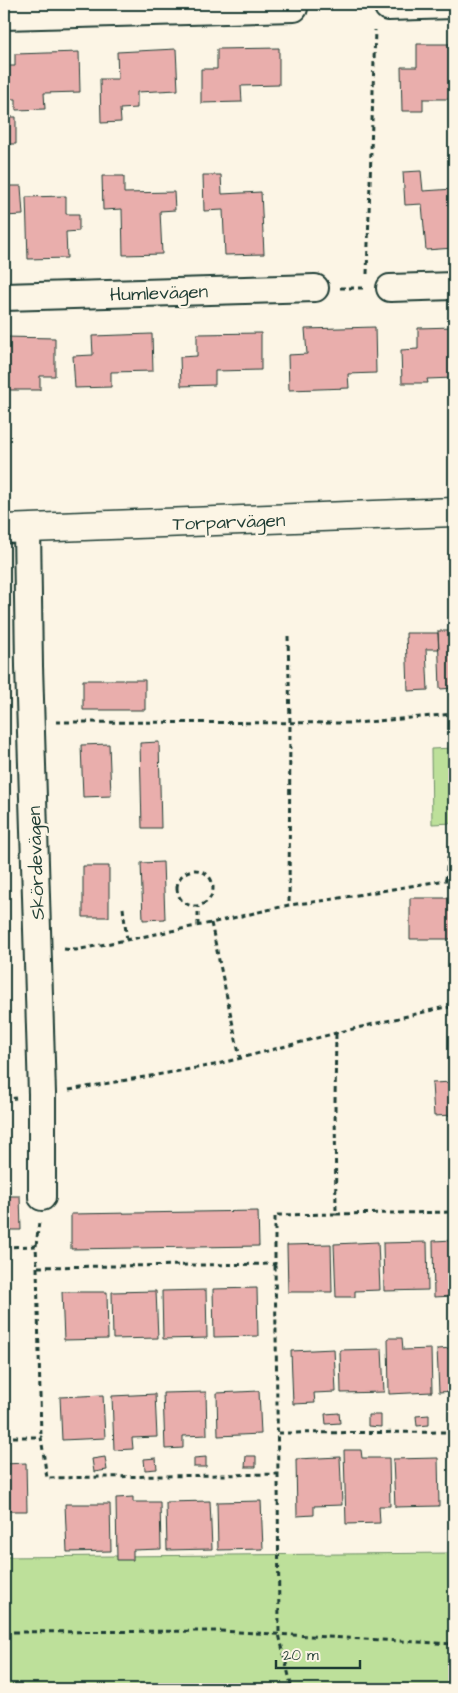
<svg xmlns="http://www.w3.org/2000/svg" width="458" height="1693" viewBox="0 0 458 1693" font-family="'Architects Daughter',sans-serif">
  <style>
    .green { fill: #bde09a; stroke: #6e8e67 }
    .building { fill: #e9aeac; stroke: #1f3d34 }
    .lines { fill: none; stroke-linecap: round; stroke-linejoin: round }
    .street-casing { stroke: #1f3d34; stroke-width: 30 }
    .secondary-casing { stroke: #1f3d34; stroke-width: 31 }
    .path { stroke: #1f3d34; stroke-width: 3; stroke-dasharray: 5 4; stroke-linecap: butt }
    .street { stroke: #fcf5e5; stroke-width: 26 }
    .secondary { stroke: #fcf5e5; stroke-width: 28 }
    .labels { text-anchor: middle; stroke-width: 5; stroke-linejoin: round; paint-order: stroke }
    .street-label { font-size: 19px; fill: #1f3d34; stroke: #fcf5e5 }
  </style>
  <rect width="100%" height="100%" fill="#fcf5e5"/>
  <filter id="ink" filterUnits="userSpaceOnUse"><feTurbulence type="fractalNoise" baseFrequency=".02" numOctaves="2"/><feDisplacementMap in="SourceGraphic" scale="10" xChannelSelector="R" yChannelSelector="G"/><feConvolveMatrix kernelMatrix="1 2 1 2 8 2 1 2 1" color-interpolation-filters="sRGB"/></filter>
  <g filter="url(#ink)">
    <!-- green -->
    <path class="green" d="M454,748v75l-22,1 -1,-75z
      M454,1553v136h-450v-132z"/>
    <!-- building -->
    <path class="building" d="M417,44h37v55h-31v12h-21l-1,-44h16z
      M279,48v37l-38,1 1,16 -41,1v-34h16v-20z
      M176,49l2,41 -41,2v16l-17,1 1,13 -20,1 -1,-44h18l-1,-27z
      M79,52l1,40 -36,1 1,16 -29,1v-11h-12v-33h11v-12z
      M4,117h12v27h-12z
      M421,171l2,20 31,-2v59l-28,2 -4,-46 -17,1 -2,-33z
      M203,175h18l1,19 39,-2 3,62 -39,1 -2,-45 -19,1z
      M102,176h22v17l50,-1 1,18 -15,1 2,43 -39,1 -1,-46 -19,1z
      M4,186h17l2,29 -19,1z
      M66,196v18h13v17l-13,1 1,26 -39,1 -2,-62z
      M375,327l1,46 -28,1 1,14 -60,2 -1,-35 19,-1 -2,-25z
      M454,327v51l-27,1 1,4h-26l-1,-33 17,-1v-21z
      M261,333v37l-46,1v14l-34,1 -1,-29 17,-1v-22z
      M152,334l1,37 -42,1v15l-36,1 -2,-32 20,-1 -1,-19z
      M4,337l51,1v38h-15v14h-36z
      M438,631h16v57l-14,1z
      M406,633h32l1,16h-13l2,41 -20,1z
      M83,680h62v30h-62z
      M159,742l2,86h-19l-2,-85z
      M109,744l2,52 -28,1 -2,-52z
      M163,862l2,57 -22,1 -2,-57z
      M83,866h26v51h-26z
      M410,898h44v41h-44z
      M454,1082v33l-20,1 -2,-33z
      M4,1196h16l1,34h-17z
      M258,1211l1,35 -188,3v-35z
      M454,1240v56l-20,1 -1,-56z
      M378,1242l2,48 -25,1v6h-19l-2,-53z
      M427,1242l1,48 -44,1 -1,-48z
      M331,1244l1,48h-44l-1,-47z
      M257,1288l1,48 -44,1 -1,-48z
      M206,1290l1,48 -44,1 -1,-48z
      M156,1291l2,47 -45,1 -1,-47z
      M62,1292h45l1,47 -44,1z
      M388,1338h14l1,12 28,-1 1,43 -43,2z
      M454,1348v43l-15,1 -2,-43z
      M334,1349l2,43 -22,1 1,10 -22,1 -2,-53z
      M382,1349l2,43 -43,1 -1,-43z
      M259,1391l2,43 -43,2 -1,-43z
      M206,1392l1,43 -24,1v12l-18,1 -2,-56z
      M155,1394l2,43 -25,1 1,11 -19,1 -2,-54z
      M103,1395l2,43 -43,2 -2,-43z
      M339,1413l1,10 -14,1 -1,-10z
      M368,1415h13v12l-13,-1z
      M429,1415v10l-12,1 -1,-10z
      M344,1450h17l1,8h27l1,48h-11l1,17 -34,1z
      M246,1456h10v11h-11z
      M105,1457l2,13 -13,2 -2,-13z
      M206,1457v10h-12v-9z
      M340,1457l2,48 -28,1v9l-17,1 -1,-57z
      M156,1458l1,11 -12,1 -1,-11z
      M438,1458l1,48 -44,1 -2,-48z
      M26,1463l1,48h-23v-47z
      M133,1497v5h27l1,47 -28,1v10h-16l-1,-62z
      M210,1501l2,48 -45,1 -1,-48z
      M261,1501l2,48 -45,1 -1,-48z
      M65,1504h45l1,47 -44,1z"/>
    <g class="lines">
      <!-- street casing -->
      <g class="street-casing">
        <path id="street" d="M388,7l66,-2
          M4,16l290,-8
          M390,288l64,-2
          M4,297l311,-9
          M27,529l2,137 13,428v103"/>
      </g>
      <!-- secondary casing -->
      <g class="secondary-casing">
        <path id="secondary" d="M4,529l450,-17"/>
      </g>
      <!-- path -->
      <path class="path" d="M319,8l42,-1
        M367,274l8,-244
        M340,288h24
        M288,636l2,87 -1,182
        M56,722l300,1 98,-9
        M177 888a18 18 0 1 1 36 0a18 18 0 1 1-36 0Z
        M446,880l2,-22 6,-4
        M123,908l4,32
        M211,923l29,135
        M198,926v-19
        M64,949l12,1 135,-27 78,-18 39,-5 118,-20h8
        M69,1090l145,-25 122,-32 105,-25 13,-1
        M4,1100l12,-2
        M336,1214l118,-2
        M36,1246l3,-24
        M4,1247l32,-1 1,21 238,-3v-49l61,-1 -1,-111 1,-70
        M37,1267l4,170
        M278,1433l176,-1
        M4,1437h37l6,41 231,-4 -3,-210
        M278,1474l1,160 13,55
        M4,1632l215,-1 235,13"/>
      <!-- street -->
      <use href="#street" class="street"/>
      <!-- secondary -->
      <use href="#secondary" class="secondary"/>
    </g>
  </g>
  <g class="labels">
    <!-- street labels -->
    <g class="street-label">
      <text transform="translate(159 292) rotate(-2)" y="7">Humlevägen</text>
      <text transform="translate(229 521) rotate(-2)" y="7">Torparvägen</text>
      <text transform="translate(35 863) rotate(-92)" y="7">Skördevägen</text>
    </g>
  </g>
  <!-- margin -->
  <rect width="458" height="1693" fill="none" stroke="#fcf5e5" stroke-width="20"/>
  <rect x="10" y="10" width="438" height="1673" fill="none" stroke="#1f3d34" stroke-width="2" filter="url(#ink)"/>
  <!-- scale -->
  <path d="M276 1660v8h84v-8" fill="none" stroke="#1f3d34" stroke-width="2.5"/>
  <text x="283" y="1660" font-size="15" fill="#1f3d34" stroke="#fcf5e5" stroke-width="4" paint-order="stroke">20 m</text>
</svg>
